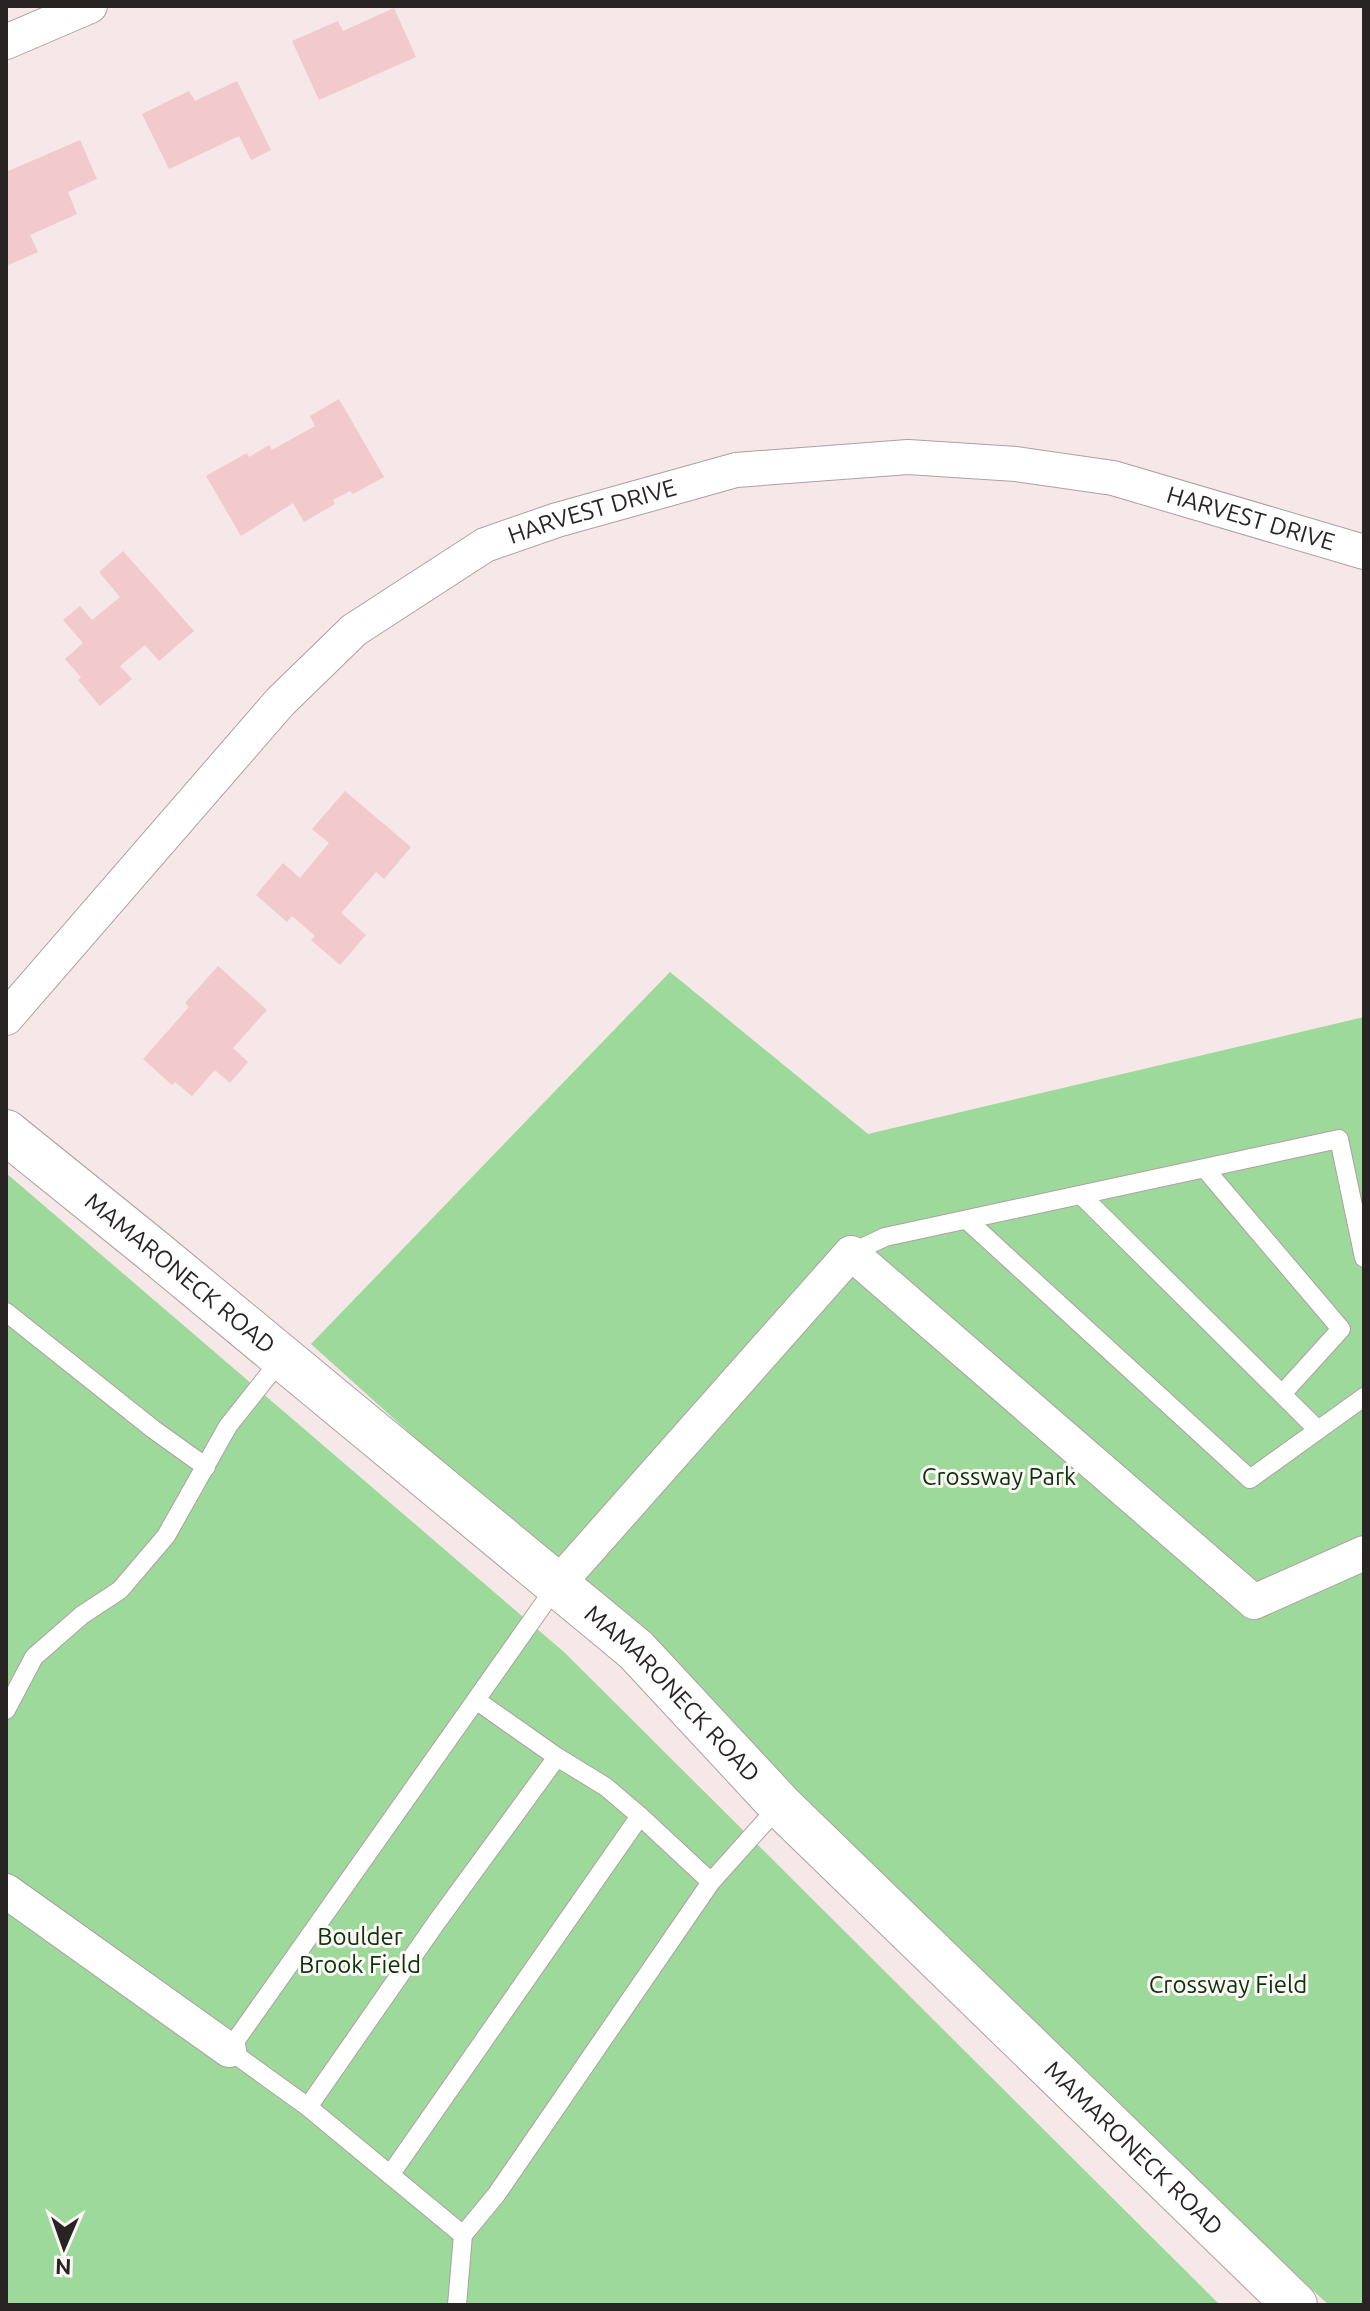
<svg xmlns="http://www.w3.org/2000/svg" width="1370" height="2311" viewBox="0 0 1370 2311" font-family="Ubuntu,sans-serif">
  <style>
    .green { fill: #9dd99a }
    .building { fill: #f2c9cd }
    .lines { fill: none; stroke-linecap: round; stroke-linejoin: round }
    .lane-casing { stroke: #aea0a2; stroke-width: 20 }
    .street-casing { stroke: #aea0a2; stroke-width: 36 }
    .secondary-casing { stroke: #aea0a2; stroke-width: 46 }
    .lane { stroke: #fff; stroke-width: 18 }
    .street { stroke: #fff; stroke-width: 34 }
    .secondary { stroke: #fff; stroke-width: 44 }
    .labels { text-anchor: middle; stroke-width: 6; stroke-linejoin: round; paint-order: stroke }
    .street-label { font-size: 24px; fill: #292424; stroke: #fff6f7 }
    .park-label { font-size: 24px; fill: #063508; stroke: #fff6f7 }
  </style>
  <rect width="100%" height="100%" fill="#f6e7e8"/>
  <!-- green -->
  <path class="green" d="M670,972l198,162 496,-117v1288h-35l-224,-202 -398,-402 -396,-357z
    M6,1173l558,479 656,653h-1214z"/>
  <!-- building -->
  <path class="building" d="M394,8l22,49 -97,43 -27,-59 46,-20 5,10z
    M237,81l34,69 -20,10 -12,-24 -70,33 -27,-55 47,-23 6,10z
    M80,140l17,39 -29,13 9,22 -47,21 8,17 -32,14v-94z
    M339,399l45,78 -31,17 -3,-3 -17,9 2,4 -31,18 -11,-19 -52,33 -35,-60 41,-23 2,4 20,-12 3,5 43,-24 -5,-10z
    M123,551l71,80 -35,30 -14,-16 -25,21 12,13 -32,27 -22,-26 3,-3 -16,-18 18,-16 -20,-23 17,-14 12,14 28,-23 -21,-25z
    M345,791l66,56 -27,32 -8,-7 -35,41 25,22 -26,30 -29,-25 4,-4 -23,-20 -5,6 -31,-27 27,-32 17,15 29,-35 -17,-14z
    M218,966l49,44 -34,38 15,14 -18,21 -15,-13 -23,26 -17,-14 -3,3 -29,-26 46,-52 -4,-4z"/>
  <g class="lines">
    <!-- lane casing -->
    <g class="lane-casing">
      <path id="lane" d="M1206,1170l135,159 -59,65
        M1081,1195l237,235
        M967,1220l283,259 114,-82
        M851,1253l34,-16 454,-98 25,119
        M6,1312l147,117 53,38
        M6,1710l28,-53 48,-42 38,-25 46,-54 62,-110 54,-68
        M557,1757l49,30 34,29
        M308,2107l128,-184 121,-166 -81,-57
        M390,2175l250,-359 71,66
        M463,2235l-155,-128 -79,-57 328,-465
        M457,2305l6,-70 33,-40 215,-313 69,-77"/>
    </g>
    <!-- street casing -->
    <g class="street-casing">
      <g id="street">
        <path d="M6,42l84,-36"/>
        <path id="s1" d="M6,1018l274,-316 74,-72 131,-85 72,-25 179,-50 172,-13 108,7 97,14 251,74"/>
        <path d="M557,1585l294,-332 403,349 110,-49"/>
        <path d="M6,1891l223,159"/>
      </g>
    </g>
    <!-- secondary casing -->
    <g class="secondary-casing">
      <g id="secondary">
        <path id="s2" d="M6,1132l145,117 485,401 144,155 515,500"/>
      </g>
    </g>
    <!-- lane -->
    <use href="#lane" class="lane"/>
    <!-- street -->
    <use href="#street" class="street"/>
    <!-- secondary -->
    <use href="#secondary" class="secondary"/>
  </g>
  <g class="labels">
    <!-- street labels -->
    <g class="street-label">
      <text dy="8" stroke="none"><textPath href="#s1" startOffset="790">HARVEST DRIVE</textPath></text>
      <text dy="8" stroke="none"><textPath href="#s1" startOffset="1462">HARVEST DRIVE</textPath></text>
      <text dy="8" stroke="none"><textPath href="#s2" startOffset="224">MAMARONECK ROAD</textPath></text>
      <text dy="8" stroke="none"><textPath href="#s2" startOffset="872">MAMARONECK ROAD</textPath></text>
      <text dy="8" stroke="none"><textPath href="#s2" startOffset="1520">MAMARONECK ROAD</textPath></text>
    </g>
    <!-- park labels -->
    <g class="park-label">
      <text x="999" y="1485">Crossway Park</text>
      <text x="360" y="1945">Boulder<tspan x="360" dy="28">Brook Field</tspan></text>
      <text x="1228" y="1993">Crossway Field</text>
    </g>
  </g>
  <!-- border -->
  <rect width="1370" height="2311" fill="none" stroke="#292424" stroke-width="16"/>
  <!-- north arrow -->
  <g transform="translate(64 2247) rotate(182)" stroke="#fff6f7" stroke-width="6" paint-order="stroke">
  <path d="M0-6L14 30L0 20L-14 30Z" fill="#292424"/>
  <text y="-12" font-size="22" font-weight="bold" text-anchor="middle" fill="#292424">N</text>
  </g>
</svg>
